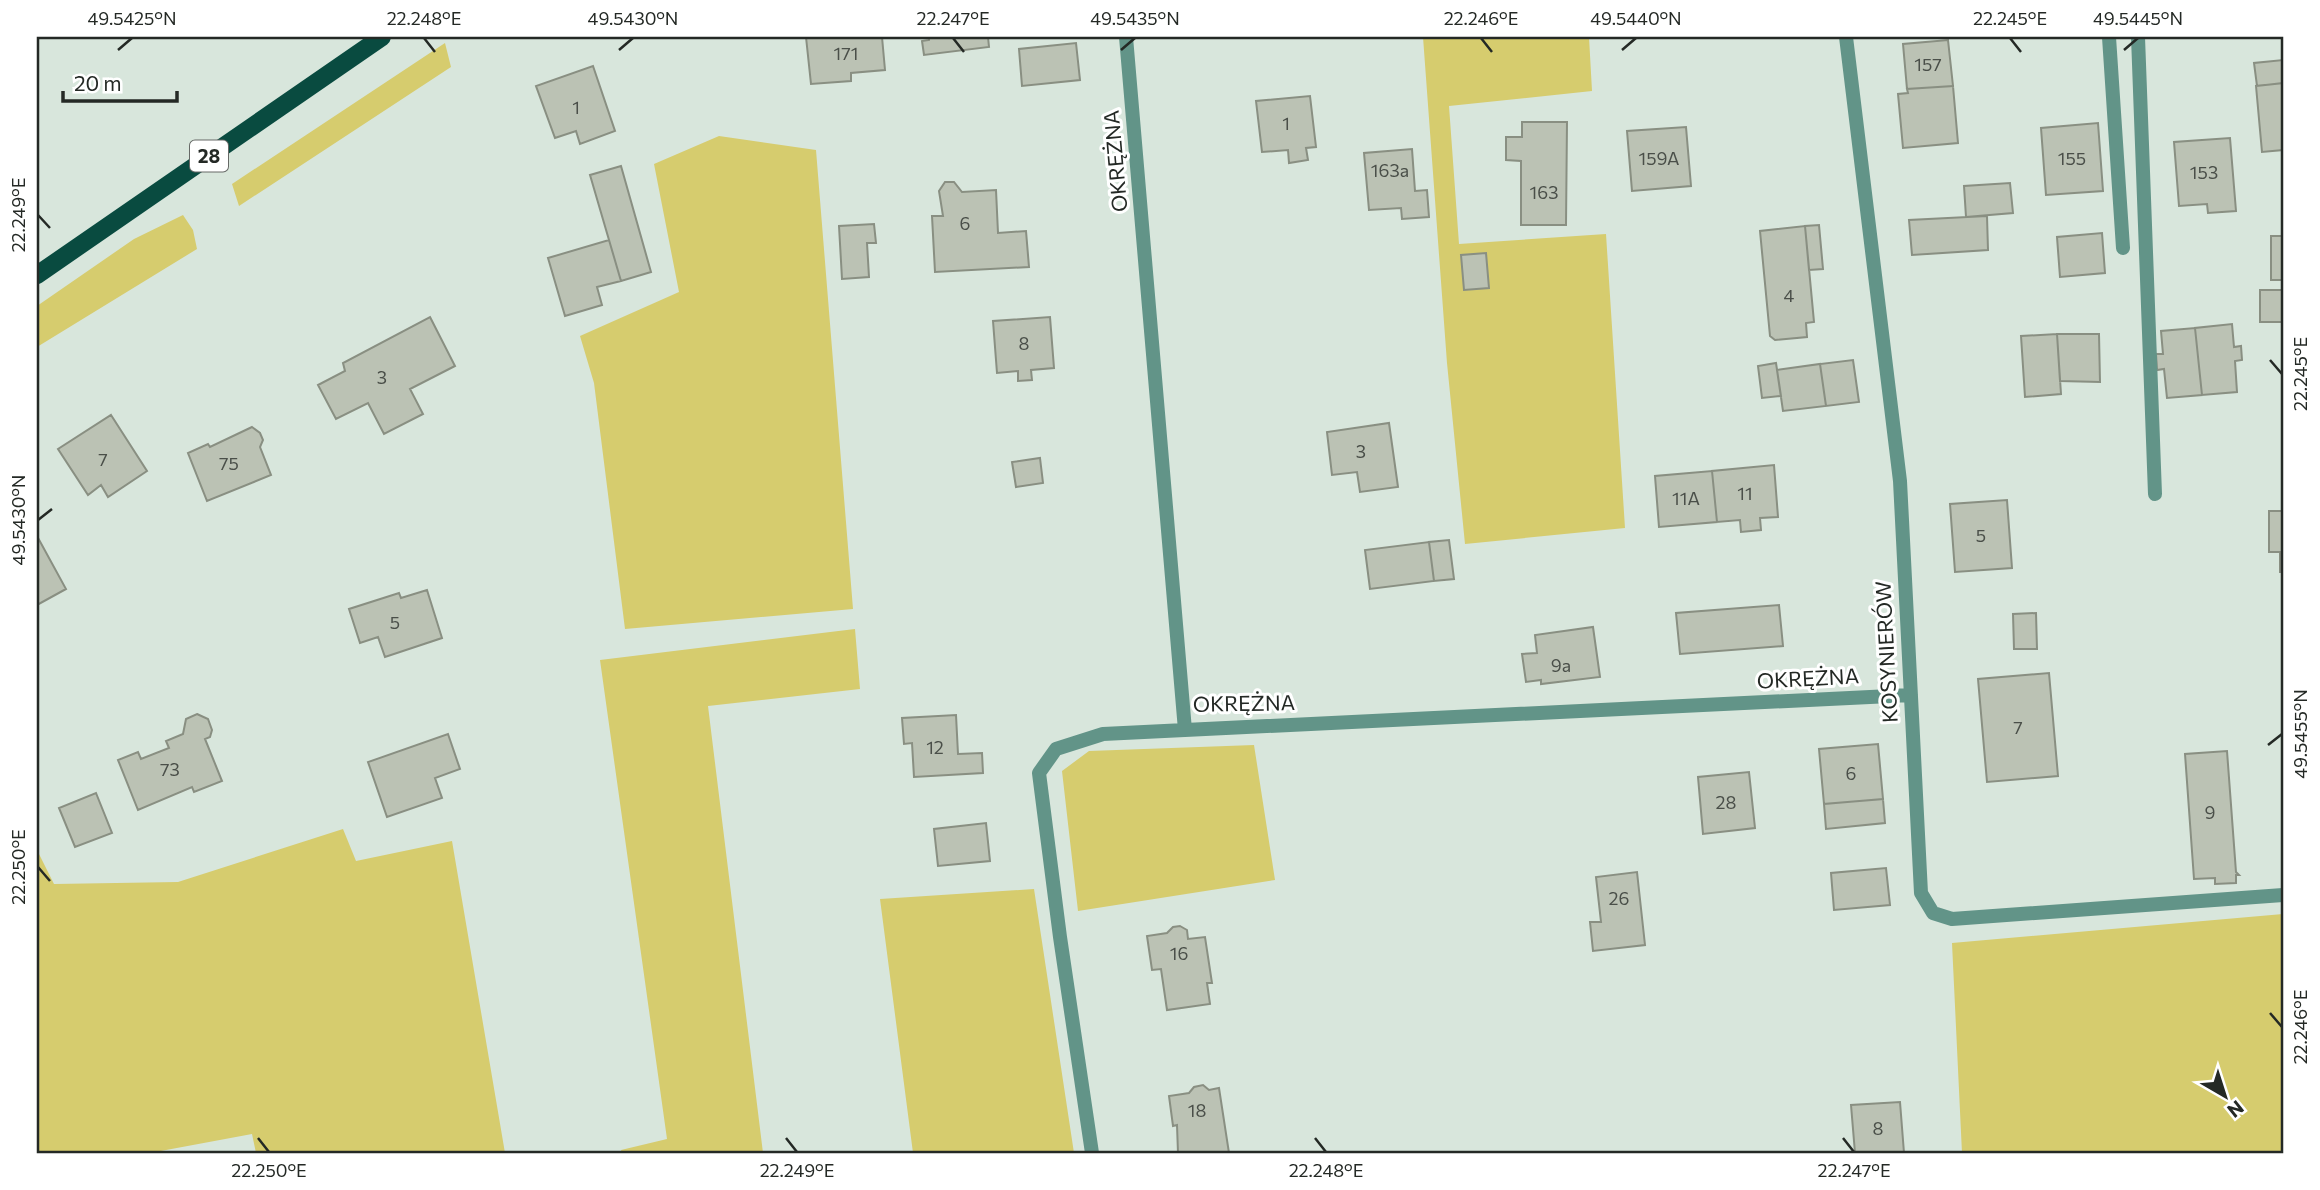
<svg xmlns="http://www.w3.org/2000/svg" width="2320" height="1190" viewBox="0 0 2320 1190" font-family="Commissioner,sans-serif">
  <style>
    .green { fill: #d6cc6e }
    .building { fill: #bbc2b4; stroke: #898f82; stroke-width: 2 }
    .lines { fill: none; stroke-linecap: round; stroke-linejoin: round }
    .lane { stroke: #629488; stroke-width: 14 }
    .street { stroke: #629488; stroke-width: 14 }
    .primary { stroke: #094b40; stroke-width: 18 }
    .ticks { fill: none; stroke: #242925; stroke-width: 2.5 }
    .labels { text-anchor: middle; stroke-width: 6; stroke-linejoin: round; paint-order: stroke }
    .number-label { font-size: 18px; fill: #4a4f49 }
    .shield { fill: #fff; stroke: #666966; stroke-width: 2 }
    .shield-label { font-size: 19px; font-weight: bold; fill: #242925 }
    .street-label { font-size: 21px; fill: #242925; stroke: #fff }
    .neatline { fill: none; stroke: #242925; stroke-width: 2.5 }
    .ticks-label { font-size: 18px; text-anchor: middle; fill: #242925 }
  </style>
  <rect width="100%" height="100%" fill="#d8e6dc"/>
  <!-- green -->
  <path class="green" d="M1423,37h166l3,54 -143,15 10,138 147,-10 19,294 -160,16 -18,-181z
    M445,43l6,24 -212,139 -7,-22z
    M719,136l97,14 37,459 -228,20 -31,-246 -14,-47 99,-44 -25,-128z
    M183,215l10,15 4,19 -160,98v-41l97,-67z
    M855,629l5,60 -152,17 55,447h-141l-1,-3 46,-11 -67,-479z
    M1254,745l21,135 -197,31 -16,-140 27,-20z
    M343,829l13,32 96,-20 53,312h-249l-4,-19 -102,19h-113v-303l17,34 124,-2z
    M1034,889l40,264h-161l-33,-254z
    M2283,914v239h-321l-10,-210z"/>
  <!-- building -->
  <path class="building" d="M806,37h76l3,33 -34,3v8l-40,3z
    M929,37h59l1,10 -65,8 -2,-14 7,-1z
    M1948,40l5,46 -46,3 -4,-45z
    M1076,43l4,37 -58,6 -3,-37z
    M2283,60v23l-26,3 -3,-23z
    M593,66l22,65 -35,13 -4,-13 -21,7 -19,-52z
    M2283,83v67l-21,2 -6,-66z
    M1953,86l5,57 -55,5 -5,-54 10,-1 -1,-4z
    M1310,96l6,51 -10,1 2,12 -19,3 -1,-13 -26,2 -6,-51z
    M1522,122h45l-1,103h-45v-64l-15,-1v-23h16z
    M2098,123l5,68 -57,4 -5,-67z
    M1686,127l5,59 -59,5 -5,-60z
    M2230,138l6,73 -28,2 -1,-9 -28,2 -5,-64z
    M1412,149l3,42 12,-1 2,27 -27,2 -1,-11 -32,2 -5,-57z
    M621,166l30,106 -30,9 -31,-106z
    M945,182h9l8,10 34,-2 2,43 28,-2 3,36 -94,5 -3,-56h11l-4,-25z
    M2010,183l3,30 -47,4 -2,-31z
    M1987,216l1,34 -76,5 -3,-35z
    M874,224l2,19h-9l2,34 -27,2 -3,-53z
    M1819,225l4,44 -14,1 -4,-44z
    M1805,226l9,96 -8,1 1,14 -32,3 -5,-4 -10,-105z
    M2102,233l3,40 -45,4 -3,-40z
    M2271,236h12v44h-12z
    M609,240l12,41 -24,6 5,18 -37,11 -17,-58z
    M1486,253l3,35 -25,2 -3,-35z
    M2260,290h23v32h-23z
    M430,317l25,49 -45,23 13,25 -39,20 -16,-31 -32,16 -18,-34 27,-14 -2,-8z
    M1050,317l4,51 -23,2 1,10 -14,1v-10l-21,2 -4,-52z
    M2232,324l2,23 7,-1 1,14 -7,1 2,31 -35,3 -7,-67z
    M2195,328l7,67 -35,3 -3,-29 -7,1 -1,-16h7l-2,-23z
    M2057,334h42l1,48 -40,-1z
    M2057,334l4,60 -36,3 -4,-61z
    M1853,360l6,42 -33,4 -6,-42z
    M1776,363l5,33 -19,2 -4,-32z
    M1820,364l6,42 -43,5 -6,-41z
    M111,415l36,56 -39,26 -7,-12 -13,10 -30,-46z
    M1389,423l9,64 -38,5 -3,-20 -25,3 -5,-43z
    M252,427l8,6 3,7 -3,7 11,28 -64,26 -19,-48 20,-9 2,3z
    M1040,458l3,25 -27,4 -4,-25z
    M1774,465l4,52 -18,1 1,12 -20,2 -1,-12 -23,2 -5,-51z
    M1712,471l5,51 -58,5 -4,-51z
    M2007,500l5,68 -57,4 -5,-68z
    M2269,511h14v61h-3v-20h-11z
    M37,536l29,53 -29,16z
    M1449,540l5,39 -20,2 -5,-39z
    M1429,542l5,39 -64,8 -5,-39z
    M427,590l15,48 -57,19 -7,-20 -18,6 -11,-34 50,-16 2,5z
    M1779,605l4,41 -103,8 -4,-41z
    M2036,613l1,36h-23l-1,-35z
    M1593,627l7,50 -59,7v-4l-15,2 -4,-28 15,-1 -2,-18z
    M2049,673l9,103 -71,6 -9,-103z
    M197,714l11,5 4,11 -2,7 -5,2 17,42 -28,11 -2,-5 -54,23 -20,-50 20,-8 3,7 28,-11 -3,-7 17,-7 3,-15z
    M956,715l2,39 24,-1 1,20 -69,4 -2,-34 -8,1 -2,-26z
    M448,734l12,35 -25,9 7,20 -55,19 -19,-55z
    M1878,744l5,55 -59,5 -5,-55z
    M2227,751l9,121 3,3h-3v8l-21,1v-6l-21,1 -9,-125z
    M1749,772l6,56 -52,6 -5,-57z
    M96,793l16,40 -37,14 -16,-39z
    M1883,799l2,24 -59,6 -2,-25z
    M986,823l4,38 -52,5 -4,-37z
    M1886,868l4,37 -56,5 -3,-37z
    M1637,872l8,73 -52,6 -3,-29h11l-5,-45z
    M1180,926l7,4 1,9 17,-2 7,46h-5l3,21 -43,6 -6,-41 -9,1 -5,-34 20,-3 6,-6z
    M1203,1085l6,5 10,-2 10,65h-51l-1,-28 -4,1 -4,-30 20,-3 5,-6z
    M1900,1102l4,51h-49l-4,-48z"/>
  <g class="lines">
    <!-- lane -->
    <path class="lane" d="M2109,37l14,211
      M2138,37l17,457"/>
    <!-- street -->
    <path class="street" d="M1126,37l59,693
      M1846,37l54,444 21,412 12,20 19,6 331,-24
      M1092,1153l-32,-216 -21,-164 17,-24 47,-15 808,-39"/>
    <!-- primary -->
    <path class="primary" d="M37,275l345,-238"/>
  </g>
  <!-- ticks -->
  <path class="ticks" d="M424,38l11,14M953,38l11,14M1481,38l11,14M2010,38l11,14M118,50l14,-12M619,50l14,-12M1121,50l14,-12M1622,50l14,-12M2124,50l14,-12M38,215l12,13M2270,360l12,14M38,520l14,-11M2268,745l14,-11M38,867l12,14M2270,1013l12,14M258,1138l11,14M786,1138l11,14M1315,1138l11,14M1843,1138l11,14"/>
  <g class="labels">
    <!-- number labels -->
    <g class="number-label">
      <text x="846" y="60">171</text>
      <text x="1928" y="71">157</text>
      <text x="576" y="114">1</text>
      <text x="1286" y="130">1</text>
      <text x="1659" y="165">159A</text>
      <text x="2072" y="165">155</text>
      <text x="1390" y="177">163a</text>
      <text x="2204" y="179">153</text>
      <text x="1544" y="199">163</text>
      <text x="965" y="230">6</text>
      <text x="1789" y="302">4</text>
      <text x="1024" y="350">8</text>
      <text x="382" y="384">3</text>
      <text x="1361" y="458">3</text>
      <text x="103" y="466">7</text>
      <text x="229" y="470">75</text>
      <text x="1745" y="500">11</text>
      <text x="1686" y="505">11A</text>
      <text x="1981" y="542">5</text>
      <text x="395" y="629">5</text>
      <text x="1561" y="672">9a</text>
      <text x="2018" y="734">7</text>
      <text x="935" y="754">12</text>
      <text x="170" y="776">73</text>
      <text x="1851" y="780">6</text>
      <text x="1726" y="809">28</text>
      <text x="2210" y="819">9</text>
      <text x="1619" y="905">26</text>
      <text x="1179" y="960">16</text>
      <text x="1197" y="1117">18</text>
      <text x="1878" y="1135">8</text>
    </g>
    <!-- shield labels -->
    <rect class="shield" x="190" y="140.5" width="38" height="31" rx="5"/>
    <g class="shield-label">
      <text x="209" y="163">28</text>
    </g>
    <!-- street labels -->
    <g class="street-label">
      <text transform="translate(1116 161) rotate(-95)" y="7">OKRĘŻNA</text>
      <text transform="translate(1887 652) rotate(-93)" y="7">KOSYNIERÓW</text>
      <text transform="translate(1808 679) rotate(-3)" y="7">OKRĘŻNA</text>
      <text transform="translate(1244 704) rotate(-1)" y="7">OKRĘŻNA</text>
    </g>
  </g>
  <!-- border -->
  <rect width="2320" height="1190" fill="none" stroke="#ffffff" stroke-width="77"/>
  <!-- north arrow -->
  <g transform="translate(2225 1096) rotate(141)" stroke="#ffffff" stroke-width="5" paint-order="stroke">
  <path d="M0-5L12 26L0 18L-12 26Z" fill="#242925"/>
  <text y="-10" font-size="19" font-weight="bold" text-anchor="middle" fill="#242925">N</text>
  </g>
  <!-- scale -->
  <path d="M63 91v10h114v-10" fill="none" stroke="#242925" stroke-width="3.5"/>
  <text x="74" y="91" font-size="21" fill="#242925" stroke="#ffffff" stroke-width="5" paint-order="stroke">20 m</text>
  <rect x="38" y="38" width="2244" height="1114" class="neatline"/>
  <g class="ticks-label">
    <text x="132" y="25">49.5425°N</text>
    <text x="424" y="25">22.248°E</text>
    <text x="633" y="25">49.5430°N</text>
    <text x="953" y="25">22.247°E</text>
    <text x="1135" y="25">49.5435°N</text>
    <text x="1481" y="25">22.246°E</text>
    <text x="1636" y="25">49.5440°N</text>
    <text x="2010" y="25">22.245°E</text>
    <text x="2138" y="25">49.5445°N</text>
    <text transform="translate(19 215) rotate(-90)" y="6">22.249°E</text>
    <text transform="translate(2301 374) rotate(-90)" y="6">22.245°E</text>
    <text transform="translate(19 520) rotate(-90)" y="6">49.5430°N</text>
    <text transform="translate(2301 734) rotate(-90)" y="6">49.5455°N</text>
    <text transform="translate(19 867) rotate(-90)" y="6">22.250°E</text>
    <text transform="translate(2301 1027) rotate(-90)" y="6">22.246°E</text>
    <text x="269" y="1177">22.250°E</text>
    <text x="797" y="1177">22.249°E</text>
    <text x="1326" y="1177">22.248°E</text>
    <text x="1854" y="1177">22.247°E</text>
  </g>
</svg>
